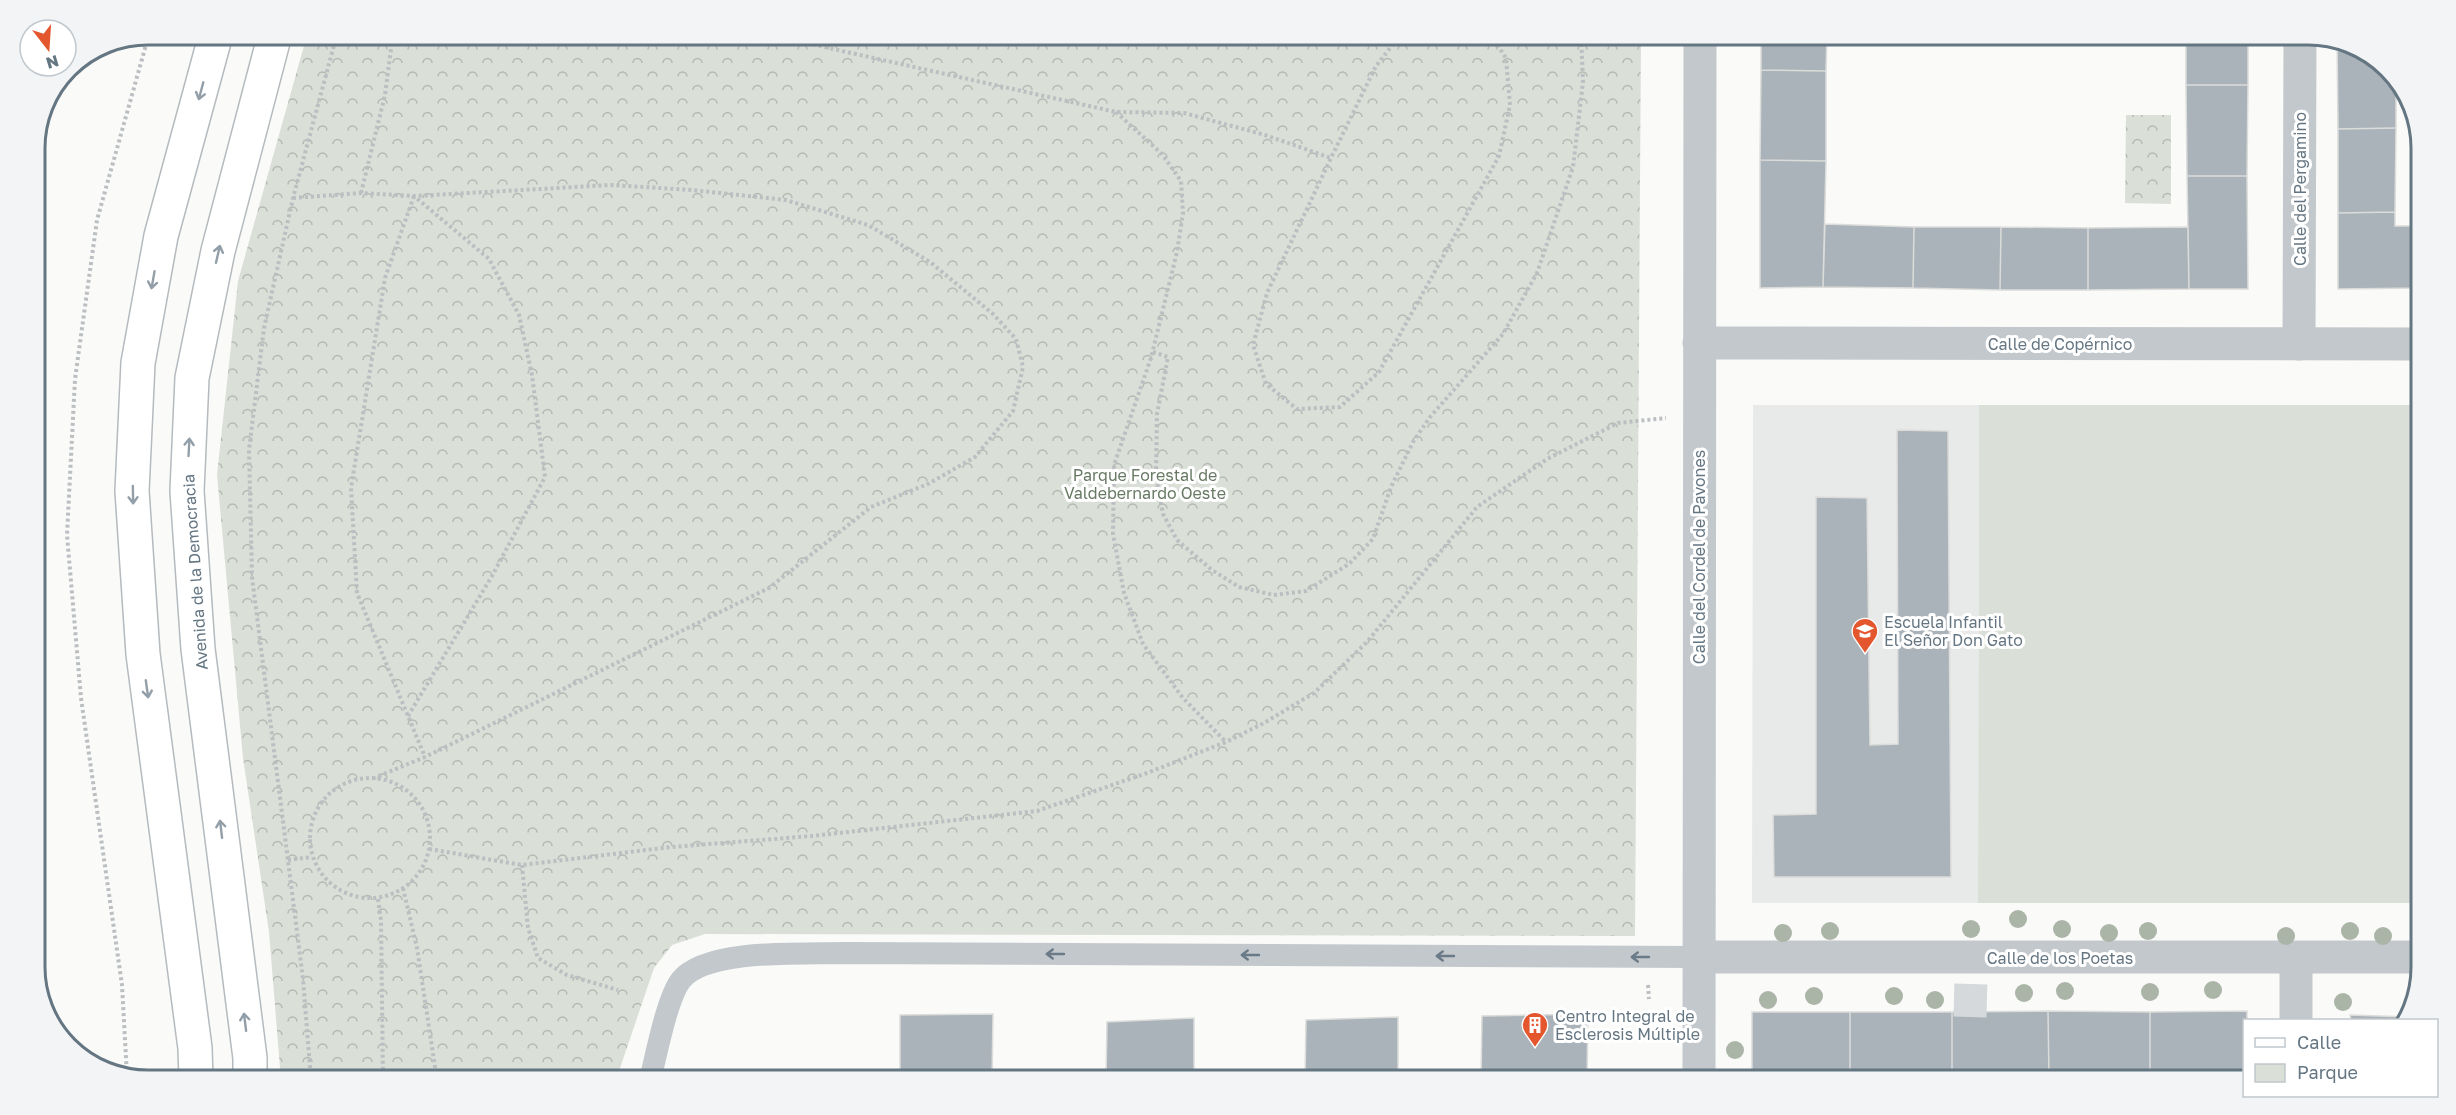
<svg xmlns="http://www.w3.org/2000/svg" width="2456" height="1115" viewBox="0 0 2456 1115" font-family="'Golos Text',sans-serif">
  <style>
    .built { fill: #e8e9e9 }
    .green { fill: #dadfd7 }
    .forest { fill: url(#forest-crowns) }
    .building { fill: #aab3b9; stroke: #dcdcda; stroke-width: 1.5 }
    .lines { fill: none; stroke-linecap: round; stroke-linejoin: round }
    .minor-tunnel { stroke: #d5d9db; stroke-width: 33; stroke-dasharray: 33 16; stroke-linecap: butt }
    .primary-casing { stroke: #b5babe; stroke-width: 36 }
    .path { stroke: #bbbfc2; stroke-width: 4; stroke-dasharray: 3 3; stroke-linecap: butt }
    .service { stroke: #c3c8cc; stroke-width: 22 }
    .pedestrian { stroke: #c3c8cc; stroke-width: 33 }
    .minor { stroke: #c3c8cc; stroke-width: 33 }
    .primary { stroke: #fff; stroke-width: 33 }
    .tree { fill: #aab4a7 }
    .oneway { stroke: #939fa8 }
    .oneway2 { stroke: #6a7a87 }
    .labels { text-anchor: middle; stroke-width: 6; stroke-linejoin: round; paint-order: stroke }
    .street-label { font-size: 16px; fill: #657683; stroke: #fff }
    .park-label { font-size: 16px; fill: #687a64; stroke: #fff }
    .poi-label { font-size: 16px; fill: #657683; stroke: #fff; text-anchor: start }
    .rim { fill: none; stroke: #657683; stroke-width: 3 }
  </style>
  <defs>
    <pattern id="forest-crowns" width="20" height="18" patternUnits="userSpaceOnUse" patternTransform="scale(1.5)"><rect width="20" height="18" fill="#dadfd7"/><path d="M2 6a3 3 0 1 1 6 0M12 15a3 3 0 1 1 6 0" fill="none" stroke="#b4b9b4"/></pattern>
  </defs>
  <rect width="100%" height="100%" fill="#fafaf8"/>
  <!-- built -->
  <path class="built" d="M1753,405h226l-1,498h-226z"/>
  <!-- green -->
  <path class="green" d="M1979,405h442v493l-4,5h-439z"/>
  <!-- forest -->
  <path class="forest" d="M307,35h1334l-6,901 -930,-2 -33,11 -18,23 -38,112h-335l-12,-148 -26,-174 -26,-283 21,-194z
    M2126,115h45v89l-46,-1z"/>
  <!-- building -->
  <path class="building" d="M1761,34h66l-1,37 -65,-1z
    M2186,34h62v51h-62z
    M2337,40l15,3 44,36v49l-58,1z
    M1761,70l65,1v90l-66,-1z
    M2186,85h62l-1,91h-60z
    M2396,128l-1,84 -57,1v-84z
    M1760,160l66,1 -3,126 -63,1z
    M2187,176h60l1,113h-59z
    M2395,212v14h26v62l-83,1v-76z
    M1825,224l89,3 -1,61 -90,-1z
    M1914,227h87l-1,63 -87,-2z
    M2001,227l87,1v62h-88z
    M2188,227l1,62 -101,1v-62z
    M1897,430l51,1 3,446h-177l-1,-62 43,-1v-317l51,1 3,247 28,-1z
    M2048,1011l102,1v65l-101,1z
    M2048,1011l1,67h-97v-66z
    M2247,1011v9h-3v56l-94,1v-65z
    M1752,1012h98v66h-98z
    M1850,1012h102v66h-102z
    M993,1014l-1,66h-92v-65z
    M1588,1014l-1,66h-106l1,-64z
    M2350,1015l58,2 -3,3h-54z
    M1398,1017v63h-93l1,-60z
    M1194,1018v62h-88l1,-58z
    M2184,1076h60v4h-60z
    M1752,1078h64v2h-64z"/>
  <g class="lines">
    <!-- minor-tunnel -->
    <path class="minor-tunnel" d="M1970,1017l1,-40"/>
    <!-- primary casing -->
    <g class="primary-casing">
      <path id="primary" d="M196,1080l-1,-32 -52,-394 -11,-163 6,-128 23,-127 55,-202
        M250,1080v-22l-52,-409 -11,-158 5,-113 26,-127 57,-217"/>
    </g>
    <!-- path -->
    <path class="path" d="M766,34l350,78 68,1 81,22 66,23
      M1401,34l-25,32 -45,92 -64,135 -14,52 13,39 31,25 43,-2 39,-35 120,-216 11,-51 -4,-47 -16,-24
      M1116,112l46,42 19,27 2,32 -6,39 -26,106 -37,107 -1,69 11,59 19,51 40,54 43,44
      M361,193l24,-98 8,-61
      M414,196l-29,82 -34,210 6,105 68,164
      M293,198l68,-5 53,3 197,-11 81,5 94,10 82,25 62,37 63,52 23,25 7,28 -10,44 -38,46 -47,27 -57,23 -102,81 -344,169 -51,21
      M1153,352l15,5 -11,57 -1,63 7,37 14,26 35,30 27,17 35,8 32,-4 43,-27 24,-25 18,-52 22,-45 17,-25 73,-83 34,-61 36,-106 10,-85 -2,-48
      M408,716l84,-140 53,-99 -13,-102 -13,-60 -30,-56 -75,-63
      M310 838a60 60 0 1 1 120 0a60 60 0 1 1-120 0Z
      M429,849l93,16 149,-18 141,-11 225,-25 110,-38 79,-31 38,-19 50,-30 53,-51 110,-135 70,-48 71,-36 48,-5
      M288,860l24,-3
      M522,865l6,63 10,30 29,17 51,15
      M403,888l14,60 20,132
      M378,899l3,21 2,160
      M1648,985l1,14
      M127,1076l-5,-91 -41,-287 -14,-163 8,-156 22,-159 52,-186
      M311,1080l-8,-101 -51,-402 -3,-127 15,-122 29,-130 44,-164"/>
    <!-- service -->
    <path class="service" d="M650,1080c6,-24 17,-82 31,-100 25,-32 126,-26 164,-27l853,4"/>
    <!-- pedestrian -->
    <path class="pedestrian" d="M2299,344l1,-310
      M2296,1020v-62"/>
    <!-- minor -->
    <path class="minor" d="M1699,343l722,1
      M1698,957h723
      M1699,1080l1,-1046"/>
    <!-- primary -->
    <use href="#primary" class="primary"/>
  </g>
  <!-- trees -->
  <g class="tree">
    <circle cx="2018" cy="919" r="9"/>
    <circle cx="1971" cy="929" r="9"/>
    <circle cx="2062" cy="929" r="9"/>
    <circle cx="1830" cy="931" r="9"/>
    <circle cx="2148" cy="931" r="9"/>
    <circle cx="2350" cy="931" r="9"/>
    <circle cx="1783" cy="933" r="9"/>
    <circle cx="2109" cy="933" r="9"/>
    <circle cx="2286" cy="936" r="9"/>
    <circle cx="2383" cy="936" r="9"/>
    <circle cx="2213" cy="990" r="9"/>
    <circle cx="2065" cy="991" r="9"/>
    <circle cx="2150" cy="992" r="9"/>
    <circle cx="2024" cy="993" r="9"/>
    <circle cx="1814" cy="996" r="9"/>
    <circle cx="1894" cy="996" r="9"/>
    <circle cx="1768" cy="1000" r="9"/>
    <circle cx="1935" cy="1000" r="9"/>
    <circle cx="2343" cy="1002" r="9"/>
    <circle cx="1735" cy="1050" r="9"/>
  </g>
  <!-- one-way arrows -->
  <defs><path id="oneway-shaft" d="M-6 0H5M1.5-3L5.5 0L1.5 3" fill="none" stroke-width="1.6" stroke-linecap="round" stroke-linejoin="round" transform="scale(1.5)"/></defs>
  <g class="oneway">
    <use href="#oneway-shaft" transform="translate(201 91) rotate(105)"/>
    <use href="#oneway-shaft" transform="translate(218 254) rotate(-77)"/>
    <use href="#oneway-shaft" transform="translate(153 280) rotate(100)"/>
    <use href="#oneway-shaft" transform="translate(189 447) rotate(-87)"/>
    <use href="#oneway-shaft" transform="translate(133 495) rotate(89)"/>
    <use href="#oneway-shaft" transform="translate(147 689) rotate(82)"/>
    <use href="#oneway-shaft" transform="translate(221 829) rotate(-97)"/>
    <use href="#oneway-shaft" transform="translate(245 1022) rotate(-97)"/>
  </g>
  <g class="oneway2">
    <use href="#oneway-shaft" transform="translate(1055 954) rotate(-180)"/>
    <use href="#oneway-shaft" transform="translate(1250 955) rotate(-180)"/>
    <use href="#oneway-shaft" transform="translate(1445 956) rotate(-180)"/>
    <use href="#oneway-shaft" transform="translate(1640 957) rotate(-180)"/>
  </g>
  <!-- icons -->
  <defs>
    <g id="school-pin" transform="scale(1.35)"><path d="M0 17L-7.5 6A9.5 9.5 0 1 1 7.5 6Z" fill="#e4572e" stroke="#fff"/><path d="M0-5L7-2L0 1L-7-2ZM-4 1L0 2.5L4 1V4Q0 6-4 4Z" fill="#fff"/></g>
    <g id="building-pin" transform="scale(1.35)"><path d="M0 17L-7.5 6A9.5 9.5 0 1 1 7.5 6Z" fill="#e4572e" stroke="#fff"/><path d="M-4-6H4V6H1V3H-1V6H-4ZM-2.5-4.3h1.7v1.8h-1.7ZM.8-4.3h1.7v1.8H.8ZM-2.5-1h1.7V.8h-1.7ZM.8-1h1.7V.8H.8Z" fill="#fff"/></g>
  </defs>
  <g fill-rule="evenodd">
    <use href="#school-pin" x="1865" y="631"/>
    <use href="#building-pin" x="1535" y="1025"/>
  </g>
  <g class="labels">
    <!-- street labels -->
    <g class="street-label">
      <text transform="translate(2300 189) rotate(-90)" y="6">Calle del Pergamino</text>
      <text x="2060" y="350">Calle de Copérnico</text>
      <text transform="translate(1699 557) rotate(-90)" y="6">Calle del Cordel de Pavones</text>
      <text transform="translate(195 572) rotate(-94)" y="6">Avenida de la Democracia</text>
      <text x="2060" y="964">Calle de los Poetas</text>
    </g>
    <!-- park labels -->
    <g class="park-label">
      <text x="1145" y="481">Parque Forestal de<tspan x="1145" dy="18">Valdebernardo Oeste</tspan></text>
    </g>
    <!-- poi labels -->
    <g class="poi-label">
      <text x="1884" y="628">Escuela Infantil<tspan x="1884" dy="18">El Señor Don Gato</tspan></text>
      <text x="1555" y="1022">Centro Integral de<tspan x="1555" dy="18">Esclerosis Múltiple</tspan></text>
    </g>
  </g>
  <!-- crop -->
  <path d="M0 0H2456V1115H0ZM148 45H2308A103 103 0 0 1 2411 148V967A103 103 0 0 1 2308 1070H148A103 103 0 0 1 45 967V148A103 103 0 0 1 148 45Z" fill="#f3f4f5" fill-rule="evenodd"/>
  <path class="rim" d="M148 45H2308A103 103 0 0 1 2411 148V967A103 103 0 0 1 2308 1070H148A103 103 0 0 1 45 967V148A103 103 0 0 1 148 45Z"/>
  <!-- legend -->
  <rect x="2243" y="1019" width="195" height="78" fill="#ffffff" stroke="#c1c8cd" stroke-width="1.5"/>
  <rect x="2255" y="1038" width="30" height="9" fill="#ffffff" stroke="#c1c8cd" stroke-width="1.5"/>
  <text x="2297" y="1049" font-size="18" fill="#657683">Calle</text>
  <rect x="2255" y="1064" width="30" height="18" fill="#dadfd7" stroke="#c1c8cd" stroke-width="1.5"/>
  <text x="2297" y="1079" font-size="18" fill="#657683">Parque</text>
  <!-- north arrow -->
  <g transform="translate(48 48) rotate(163)"><circle r="28" fill="#ffffff" stroke="#c1c8cd" stroke-width="1.5"/>
  <path d="M0-4.5L10 22L0 15L-10 22Z" fill="#e4572e"/>
  <text y="-9" font-size="16" font-weight="bold" text-anchor="middle" fill="#657683">N</text>
  </g>
</svg>
